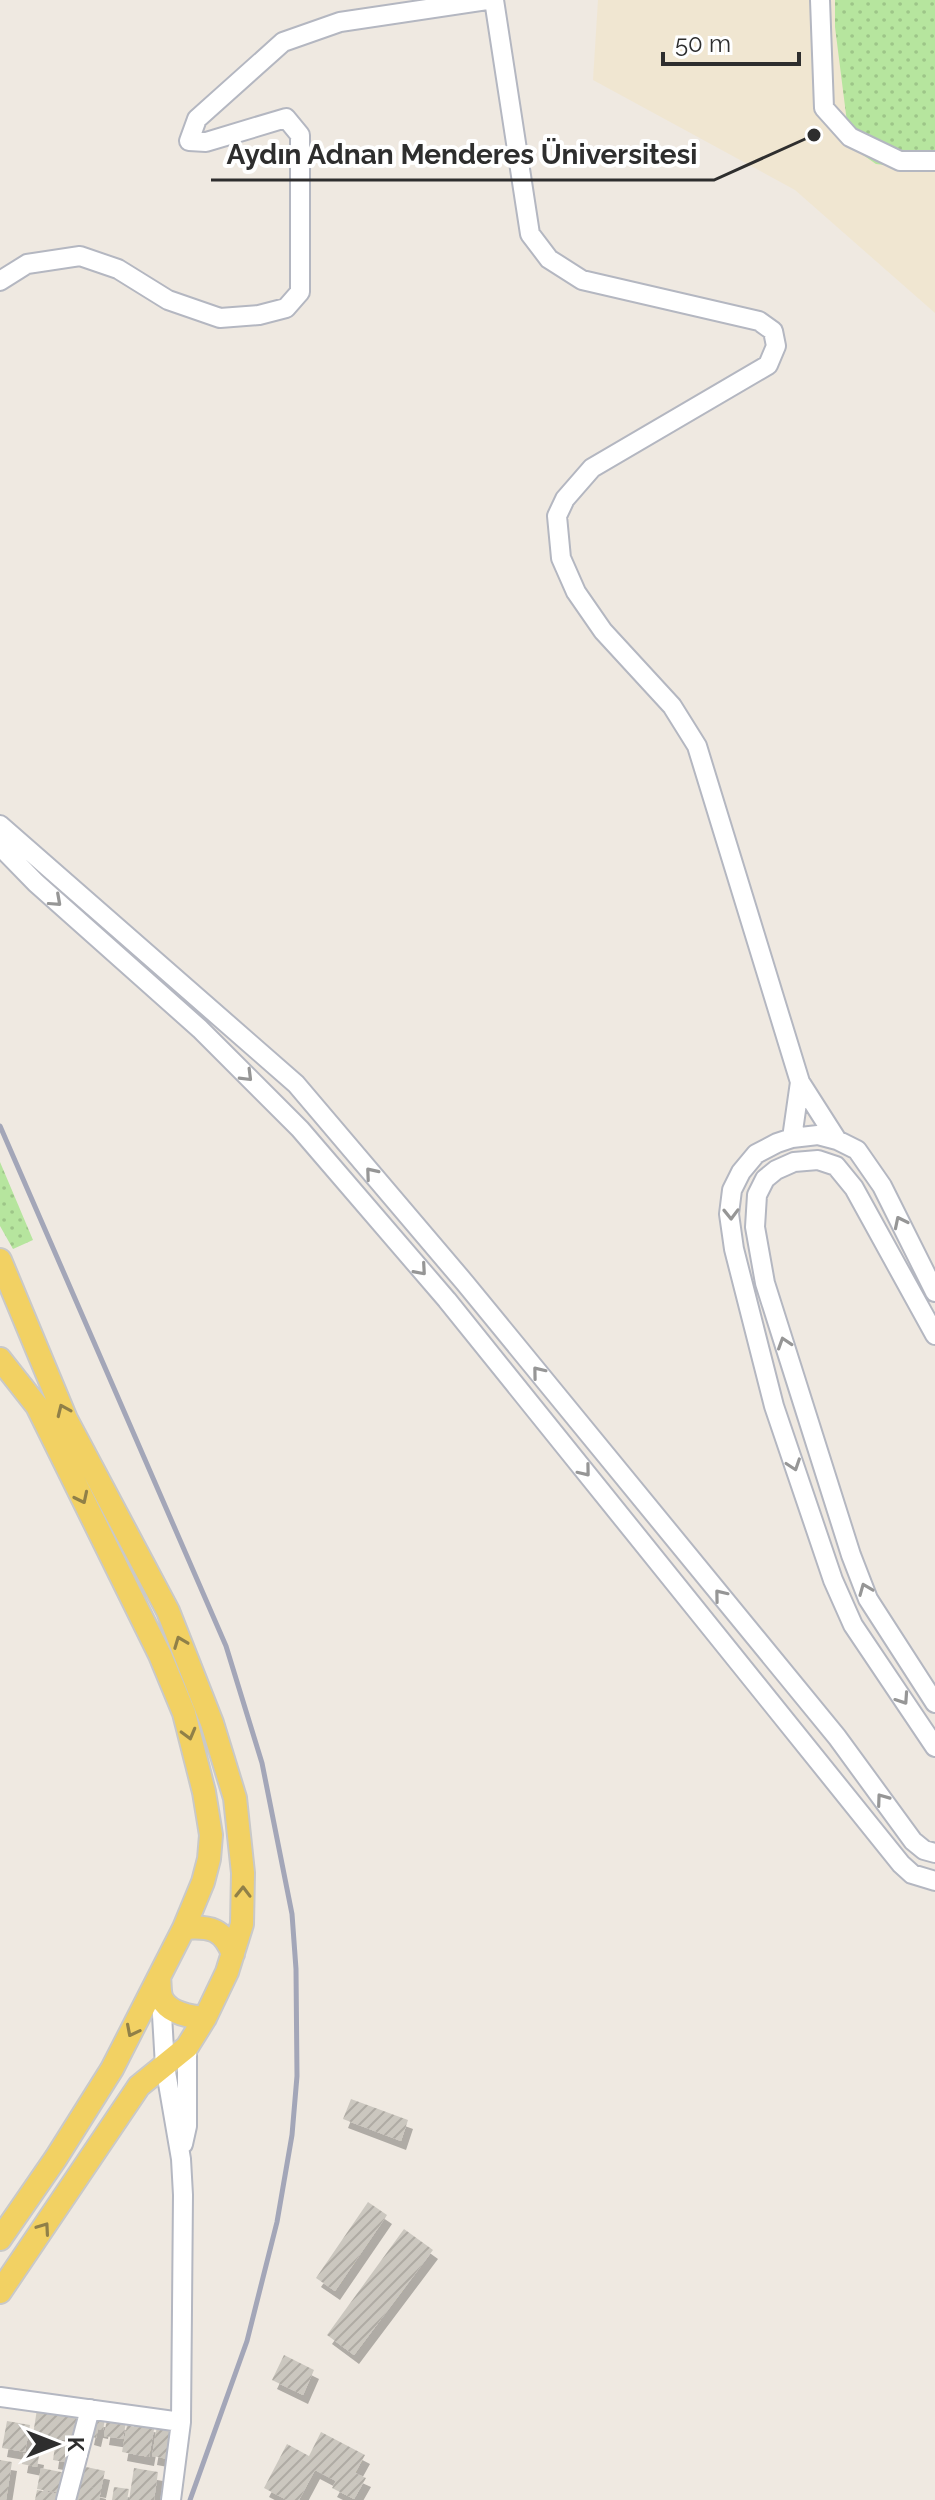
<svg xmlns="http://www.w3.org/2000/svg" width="935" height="2500" viewBox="0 0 935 2500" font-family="Raleway,sans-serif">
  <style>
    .education { fill: #f0e6d1 }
    .green { fill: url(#green-dots) }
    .building { fill: url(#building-hatch); filter: url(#shadow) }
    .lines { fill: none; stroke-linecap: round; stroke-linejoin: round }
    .minor-casing { stroke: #b4b7c1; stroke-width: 22 }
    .major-casing { stroke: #c9c9c9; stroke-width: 26 }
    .minor { stroke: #fff; stroke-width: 18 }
    .major { stroke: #f2d163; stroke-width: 22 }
    .rail { stroke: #a3a6b8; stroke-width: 5 }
    .oneway { stroke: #969696 }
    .oneway2 { stroke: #908048 }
    .leader { fill: none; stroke: #2e2e2e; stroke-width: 3 }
    .callout-dot { fill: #2e2e2e; stroke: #fff; stroke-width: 3 }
    .callout-label { font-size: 28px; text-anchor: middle; font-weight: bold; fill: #2e2e2e; stroke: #fff; stroke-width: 8; stroke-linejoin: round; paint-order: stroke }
  </style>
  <defs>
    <pattern id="green-dots" width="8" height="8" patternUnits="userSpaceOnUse" patternTransform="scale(2)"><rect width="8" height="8" fill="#b6e59e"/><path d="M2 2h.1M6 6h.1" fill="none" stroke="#9dc588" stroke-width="1.8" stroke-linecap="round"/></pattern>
    <pattern id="building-hatch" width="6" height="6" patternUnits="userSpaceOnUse" patternTransform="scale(2)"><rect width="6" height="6" fill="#cbc7bf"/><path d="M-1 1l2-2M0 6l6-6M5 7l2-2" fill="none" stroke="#afaba4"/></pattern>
    <filter id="shadow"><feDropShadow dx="5" dy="9" stdDeviation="0" flood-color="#0004"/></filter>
  </defs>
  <rect width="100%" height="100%" fill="#efe9e1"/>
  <!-- education -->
  <path class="education" d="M598,0h337v313l-140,-123 -202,-110z"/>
  <!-- green -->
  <path class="green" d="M835,0h100v171l-59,-7 -26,-18 -15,-119z
    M0,1162l33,78 -20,9 -13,-23z"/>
  <!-- building -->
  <path class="building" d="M351,2099l57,21 -7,21 -58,-22z
    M368,2202l19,13 -52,76 -19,-13z
    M404,2229l29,21 -79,105 -27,-20z
    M284,2355l30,15 -11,25 -31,-15z
    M37,2409l40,7 -5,25 -39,-6z
    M93,2417l12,2 -2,11 -5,-1 -2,9 -7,-2z
    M107,2418l19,4 -3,17 -19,-3z
    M7,2421l23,4 -5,27 -23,-4z
    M135,2421l20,3 -6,33 -27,-5 5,-27 7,2z
    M157,2426l17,3 -6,30 -16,-3z
    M321,2432l44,23 -10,18 11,5 -12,21 -22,-11 4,-7 -21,-11 -16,30h-12l-23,-12 23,-44 22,12z
    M56,2440l17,3 -3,20 -17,-3z
    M24,2453l15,3 -2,11 -15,-3z
    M0,2460l12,2 -6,38h-6z
    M77,2465l28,6 -4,18 -12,-2 12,3 -2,10h-29z
    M41,2468l25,5 -4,20 -25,-4z
    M134,2468l24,4 -4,28h-25z
    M114,2487l15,2 -2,11h-15z
    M37,2490l23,4 -1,6h-24z"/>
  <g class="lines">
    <!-- minor casing -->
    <g class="minor-casing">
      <path id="minor" d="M494,0l36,234 19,25 33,21 177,41 14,10 3,15 -8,19 -176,103 -27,31 -8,17 4,42 15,34 27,39 69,75 25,40 103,336 37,58
        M820,0l4,108 26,29 50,24h35
        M0,281l27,-17 53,-8 38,13 50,31 52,18 39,-3 27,-7 14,-16v-157l-14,-17 -80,24 -17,-1 8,-22 86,-77 57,-20 147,-22
        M0,825l296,259 169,199 372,454 76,104 11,9 11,3
        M0,846l36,37 164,146 100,100 147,171 454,564 11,10 23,7
        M792,1138l8,-56
        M935,1292l-53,-106 -25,-36 -20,-10 -19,-5 -26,3 -15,5 -21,11 -15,18 -9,18 -3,24 5,35 40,157 59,174 20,45 82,122
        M935,1335l-81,-147 -18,-22 -18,-6 -24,2 -18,8 -11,9 -8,16 -2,32 10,56 86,272 17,44 67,104
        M161,1998l4,68 16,93 2,36 -2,227 -10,78
        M183,2144l4,-18v-79
        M0,2397l181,25
        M66,2500l24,-91"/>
    </g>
    <!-- major casing -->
    <g class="major-casing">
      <path id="major" d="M0,1260l66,159 102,192 44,112 23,75 8,75 -1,51 -15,48 -22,46 -18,29 -48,39 -139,206
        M0,1359l37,47 123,249 24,58 20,79 7,43 -2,24 -6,23 -19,46 -72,141 -56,89 -56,81
        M184,1928c27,-2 39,1 49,26
        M159,1977c1,6 0,16 3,22 7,14 29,18 43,19"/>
    </g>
    <!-- minor -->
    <use href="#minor" class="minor"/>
    <!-- major -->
    <use href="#major" class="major"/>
    <!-- rail -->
    <path class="rail" d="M0,1126l226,520 36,117 30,151 4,55 1,107 -5,59 -15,87 -30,119 -57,159"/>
  </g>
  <!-- one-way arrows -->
  <defs><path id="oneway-chevron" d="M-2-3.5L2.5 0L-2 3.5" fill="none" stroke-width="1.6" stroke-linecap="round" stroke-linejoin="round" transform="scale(2)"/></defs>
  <g class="oneway">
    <use href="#oneway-chevron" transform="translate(56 901) rotate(42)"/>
    <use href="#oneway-chevron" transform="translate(247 1076) rotate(45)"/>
    <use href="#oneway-chevron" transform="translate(371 1173) rotate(-130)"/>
    <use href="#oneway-chevron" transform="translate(731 1214) rotate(89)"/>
    <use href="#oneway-chevron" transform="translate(900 1222) rotate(-116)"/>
    <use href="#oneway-chevron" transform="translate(421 1270) rotate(49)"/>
    <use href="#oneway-chevron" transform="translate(784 1343) rotate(-108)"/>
    <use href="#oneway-chevron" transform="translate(538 1372) rotate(-129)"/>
    <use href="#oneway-chevron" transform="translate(794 1465) rotate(71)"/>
    <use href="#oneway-chevron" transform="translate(585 1471) rotate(51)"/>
    <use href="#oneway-chevron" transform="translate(865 1589) rotate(-112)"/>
    <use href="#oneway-chevron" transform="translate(720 1595) rotate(-129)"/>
    <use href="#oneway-chevron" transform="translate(903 1699) rotate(56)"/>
    <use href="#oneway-chevron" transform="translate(882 1799) rotate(-126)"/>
  </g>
  <g class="oneway2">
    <use href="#oneway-chevron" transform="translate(63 1410) rotate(-114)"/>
    <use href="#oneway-chevron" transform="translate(82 1498) rotate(64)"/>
    <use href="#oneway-chevron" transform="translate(180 1642) rotate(-111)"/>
    <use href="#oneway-chevron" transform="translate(189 1734) rotate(75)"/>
    <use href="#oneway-chevron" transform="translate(243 1892) rotate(-89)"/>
    <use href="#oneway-chevron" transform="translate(132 2031) rotate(117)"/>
    <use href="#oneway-chevron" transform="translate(44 2228) rotate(-55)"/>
  </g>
  <!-- callouts -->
  <path class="leader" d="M814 135L714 180H211"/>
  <circle class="callout-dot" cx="814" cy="135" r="8"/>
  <g class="callout-label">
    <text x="462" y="164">Aydın Adnan Menderes Üniversitesi</text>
  </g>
  <!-- north arrow -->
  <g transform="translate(56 2444) rotate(90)" stroke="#ffffff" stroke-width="6" paint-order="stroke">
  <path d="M0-6L14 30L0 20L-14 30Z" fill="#2e2e2e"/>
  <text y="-12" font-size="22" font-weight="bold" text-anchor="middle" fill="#2e2e2e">K</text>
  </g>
  <!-- scale -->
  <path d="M663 52v12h136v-12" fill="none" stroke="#2e2e2e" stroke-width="4"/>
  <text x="675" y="52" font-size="24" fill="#2e2e2e" stroke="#ffffff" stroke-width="6" paint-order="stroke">50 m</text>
</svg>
